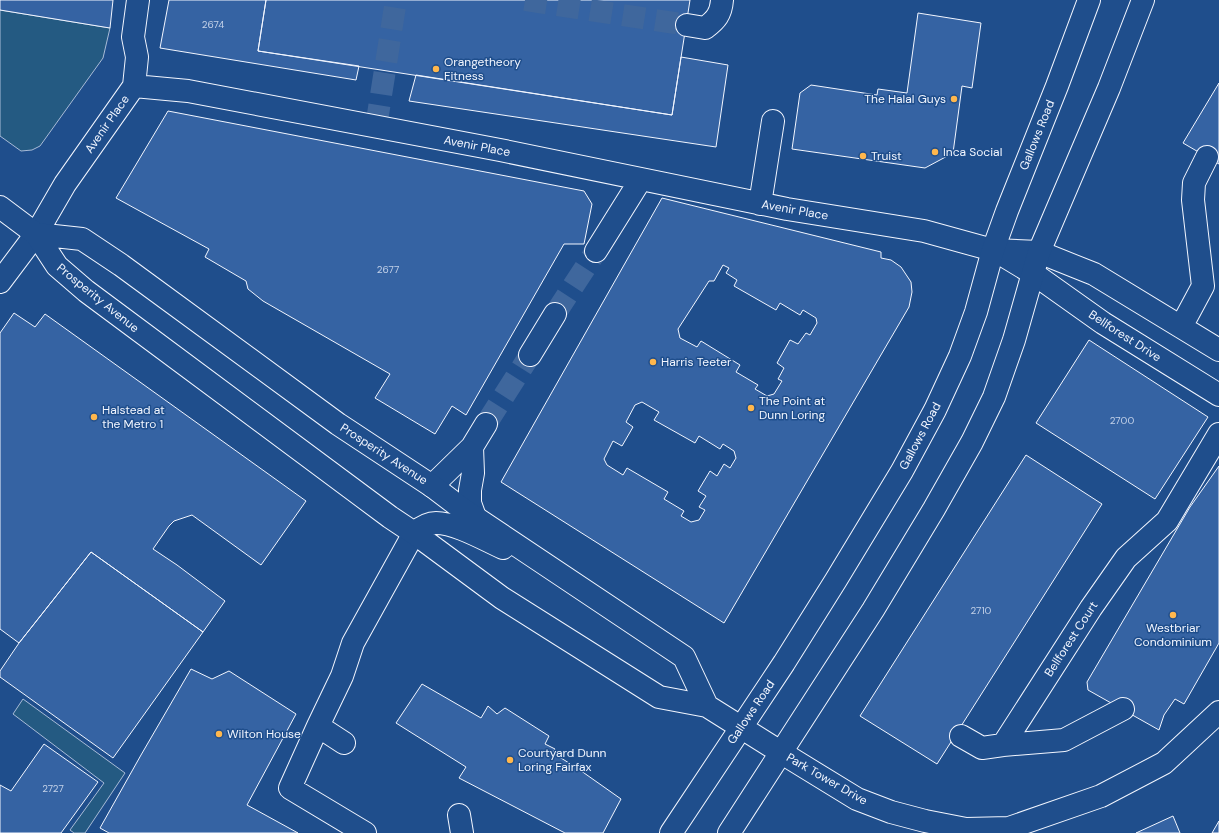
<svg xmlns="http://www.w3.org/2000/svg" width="1219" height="833" viewBox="0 0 1219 833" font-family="'DM Sans',sans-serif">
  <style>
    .green { fill: #245a82; stroke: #a8bbd7 }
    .building { fill: #3563a3; stroke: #f2f6ff; fill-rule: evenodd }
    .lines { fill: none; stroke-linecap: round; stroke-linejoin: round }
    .minor-tunnel { stroke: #3f679d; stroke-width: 22; stroke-dasharray: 22 11; stroke-linecap: butt }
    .minor-casing { stroke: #f2f6ff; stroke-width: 24 }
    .major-casing { stroke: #f2f6ff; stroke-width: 24 }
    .minor { stroke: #1f4e8c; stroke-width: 22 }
    .major { stroke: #1f4e8c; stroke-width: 22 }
    .poi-dot { fill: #ffb74d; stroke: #1f4e8c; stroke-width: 1.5 }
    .labels { text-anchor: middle; stroke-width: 3; stroke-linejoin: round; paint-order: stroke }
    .number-label { font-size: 10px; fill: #c3d1e8 }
    .poi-label { font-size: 12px; fill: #f2f6ff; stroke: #1f4e8c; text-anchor: start }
    .street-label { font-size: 12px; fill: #f2f6ff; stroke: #1f4e8c }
  </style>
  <rect width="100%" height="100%" fill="#1f4e8c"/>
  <!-- green -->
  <path class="green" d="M0,10l110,18 -7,30 -63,88 -8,4 -11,1 -21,-15z
    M23,699l102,74 -40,60h-11l-4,-3 34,-47 -91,-69z"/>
  <!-- building -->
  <path class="building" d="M0,0h113l-3,28 -110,-18z
    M169,0h97l-8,51 101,15 -3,14 -196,-32z
    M266,0h424l-18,115 -414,-64z
    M918,13l63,10 -9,65 -10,-2 -9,67 -28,15 -133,-19 8,-56 11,-8 66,10 1,-6 29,4z
    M681,57l47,8 -12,82 -307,-46 7,-26 256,40z
    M1219,83v81l-36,-21z
    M168,111l416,80 8,13 -8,40h-20l-98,171 -14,-9 -17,28 -60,-36 15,-24 -127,-73 -15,-12 -2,-8 -41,-24 4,-8 -93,-51z
    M662,198l219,54v6l10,2 10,7 10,15 1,10 -3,15 -185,316 -223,-141zM723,265l6,3 -3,5 11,7 -3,6 42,24 4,-7 20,12 3,-5 13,8 1,5 -7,12 -4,-2 -8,11 -8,-4 -13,23 7,5 -6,11 4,2 -8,13 -7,2 -12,-7 3,-4 -22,-13 4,-7 -39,-24 -4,6 -17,-9 -2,-9 31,-48h5zM642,402l17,10 -5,8 41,23 4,-7 21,13 3,-5 11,7 2,7 -6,10 -6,-4 -7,12 -7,-5 -12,20 8,5 -7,11 6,3 -6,10 -8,2 -10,-6 3,-5 -20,-12 4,-7 -41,-24 -4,7 -16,-10 -3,-6 9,-18 9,5 11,-19 -7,-5 9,-17z
    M14,313l21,14 10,-13 261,187 -45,64 -69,-50 -18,6 -5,5 -16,23 24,16 48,36 -22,31 -112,-80 -72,91 -19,-14v-296z
    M1089,340l119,77 -53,82 -119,-76z
    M1026,455l76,49 -165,260 -77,-48z
    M1219,466v177l-35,61 -9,-5 -11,16 -5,15 -71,-40 -1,-8 103,-175z
    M91,552l112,80 -90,126 -113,-81v-6l19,-28z
    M191,669l21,10 17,-8 67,43 -49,91 51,28h-189l-9,-5 41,-73z
    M422,684l59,34 7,-12 9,8 8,-6 44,28 -4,8 10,5 -2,4 24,15 44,31 -18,34h-38l-106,-55 7,-11 -70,-44z
    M44,744l54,38 -37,51h-61v-48l11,6z
    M1173,816l7,17h-44z
    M1219,821v12h-7z"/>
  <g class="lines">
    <!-- minor-tunnel -->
    <path class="minor-tunnel" d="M525,0l162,25
      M376,127l20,-127
      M555,314l41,-63
      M486,424l44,-69"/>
    <!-- minor casing -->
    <g class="minor-casing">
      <path id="minor" d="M687,25l18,3c11,-8 16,-14 17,-28
        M134,86l54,5 312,59 287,59 137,22 69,19 46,2 55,22 125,76
        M760,204l13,-83
        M596,251l45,-72
        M996,251l38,23 69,49 116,72
        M0,282l36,-48 29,-50 69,-98 3,-29 -4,-20 5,-37
        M1181,327l22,-41 -10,-86 1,-17 13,-26
        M530,355l25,-41
        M472,447l1,26 -3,17v13l5,14
        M432,486l40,-39 14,-23
        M1123,709l-59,31 -61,5 88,-137 35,-50 41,-37 52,-87
        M318,726l-28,62 75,45
        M961,736l21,12 21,-3
        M344,743l-26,-17 24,-50 11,-33 61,-110
        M782,753l75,46 34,13 34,9 41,8 43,-1 92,-32 63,-33 55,-51
        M459,815l3,18"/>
    </g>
    <!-- major casing -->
    <g class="major-casing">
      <path id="major" d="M0,207l36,27 21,32 29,25 304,226 24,16 88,65 157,99 48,9 75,47
        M36,234l46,5 39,26 217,159 94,62 29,22 223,149 23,49
        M414,533c6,-5 14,-10 22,-10 20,0 49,17 67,25
        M671,833l113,-170 52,-83 66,-109 33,-61 25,-54 16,-44 17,-62 14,-39 50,-125 32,-86
        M729,833l144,-223 61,-101 38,-67 22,-45 20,-57 25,-88 70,-164 34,-88"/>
    </g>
    <!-- minor -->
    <use href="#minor" class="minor"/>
    <!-- major -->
    <use href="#major" class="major"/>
  </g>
  <!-- markers -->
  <g class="poi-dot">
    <circle cx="436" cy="69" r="4"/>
    <circle cx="954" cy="99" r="4"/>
    <circle cx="935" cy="152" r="4"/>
    <circle cx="863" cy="156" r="4"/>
    <circle cx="653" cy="362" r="4"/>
    <circle cx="751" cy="408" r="4"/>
    <circle cx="94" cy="417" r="4"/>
    <circle cx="1173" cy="615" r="4"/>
    <circle cx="219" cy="734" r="4"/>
    <circle cx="510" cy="760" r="4"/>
  </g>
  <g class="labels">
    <!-- number labels -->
    <g class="number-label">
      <text x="213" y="28">2674</text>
      <text x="388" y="273">2677</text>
      <text x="1122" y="424">2700</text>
      <text x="981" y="614">2710</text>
      <text x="53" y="792">2727</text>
    </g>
    <!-- poi labels -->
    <g class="poi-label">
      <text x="444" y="66">Orangetheory<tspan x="444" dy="14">Fitness</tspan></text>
      <text x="946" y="103" text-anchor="end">The Halal Guys</text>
      <text x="943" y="156">Inca Social</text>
      <text x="871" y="160">Truist</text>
      <text x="661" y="366">Harris Teeter</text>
      <text x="759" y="405">The Point at<tspan x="759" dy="14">Dunn Loring</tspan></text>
      <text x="102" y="414">Halstead at<tspan x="102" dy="14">the Metro 1</tspan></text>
      <text x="1173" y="632" text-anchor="middle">Westbriar<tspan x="1173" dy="14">Condominium</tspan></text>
      <text x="227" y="738">Wilton House</text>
      <text x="518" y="757">Courtyard Dunn<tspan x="518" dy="14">Loring Fairfax</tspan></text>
    </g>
    <!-- street labels -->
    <g class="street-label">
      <text transform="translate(107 124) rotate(-55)" y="4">Avenir Place</text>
      <text transform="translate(1037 135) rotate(-68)" y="4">Gallows Road</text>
      <text transform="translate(477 146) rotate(11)" y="4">Avenir Place</text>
      <text transform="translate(795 210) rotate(10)" y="4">Avenir Place</text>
      <text transform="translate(98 298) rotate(39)" y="4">Prosperity Avenue</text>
      <text transform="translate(1125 336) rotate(33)" y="4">Bellforest Drive</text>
      <text transform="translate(920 436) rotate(-62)" y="4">Gallows Road</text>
      <text transform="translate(384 454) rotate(33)" y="4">Prosperity Avenue</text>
      <text transform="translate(1071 639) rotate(-57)" y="4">Bellforest Court</text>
      <text transform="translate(751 712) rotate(-56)" y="4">Gallows Road</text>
      <text transform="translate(827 779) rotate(30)" y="4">Park Tower Drive</text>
    </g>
  </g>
</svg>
